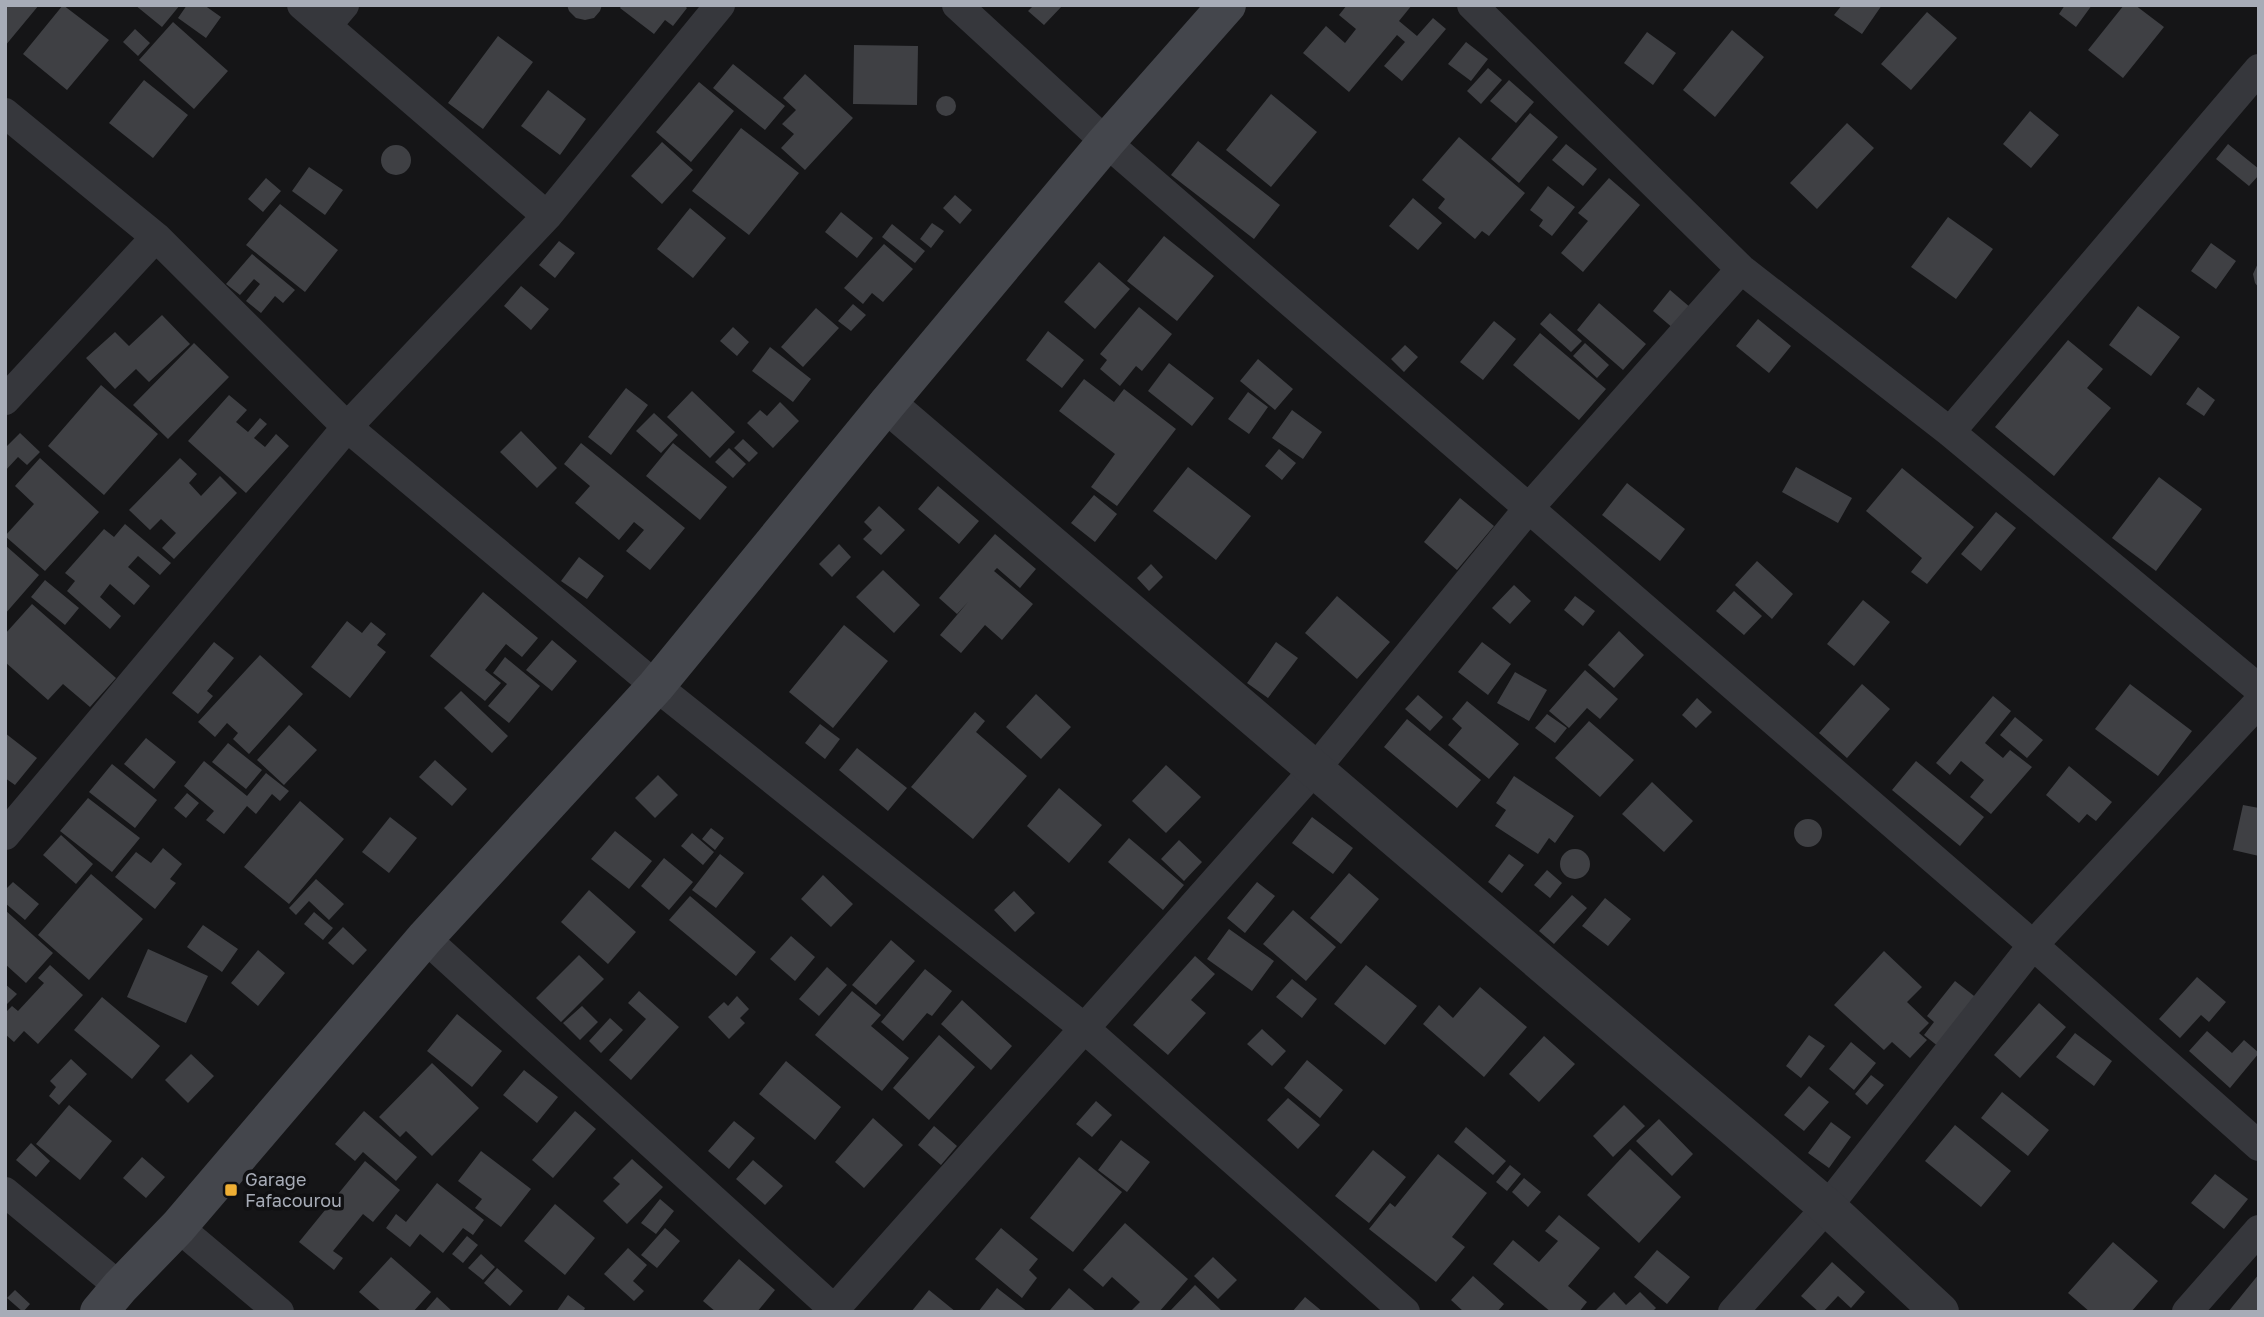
<svg xmlns="http://www.w3.org/2000/svg" width="2264" height="1317" viewBox="0 0 2264 1317" font-family="'Golos Text',sans-serif">
  <style>
    .building { fill: #3f4044 }
    .lines { fill: none; stroke-linecap: round; stroke-linejoin: round }
    .minor { stroke: #36373c; stroke-width: 30 }
    .tertiary { stroke: #36373c; stroke-width: 38 }
    .secondary { stroke: #44464c; stroke-width: 38 }
    .poi-dot { fill: #efaf34; stroke: #101012; stroke-width: 2.5 }
    .labels { text-anchor: middle; stroke-width: 7; stroke-linejoin: round; paint-order: stroke }
    .poi-label { font-size: 18px; fill: #a7acb7; stroke: #101012; text-anchor: start }
  </style>
  <rect width="100%" height="100%" fill="#151517"/>
  <!-- building -->
  <path class="building" d="M5,5h34l-34,41z
    M63,5l46,35 -42,50 -44,-36z
    M135,5h45l-18,22z
    M187,5h17l17,12 -15,21 -28,-20z
    M567,5h35l-2,6 -6,7 -9,2 -9,-2 -7,-7z
    M622,5h62l3,3 -14,18 -8,-6 -11,14 -34,-26z
    M1034,5h29l-19,20 -16,-14z
    M1347,5h65l-13,16 18,15 16,-18 13,11 -44,52 -18,-15 21,-24 -8,-7 -48,57 -46,-39 23,-27 19,17 11,-14 -17,-14z
    M1842,5h40l-20,29 -28,-19z
    M2065,5h27l-16,22 -17,-13z
    M2124,5h11l29,22 -41,51 -35,-28z
    M1927,12l30,26 -46,52 -30,-26z
    M173,22l55,49 -34,38 -55,-49z
    M135,29l15,14 -12,13 -15,-14z
    M1732,30l32,27 -49,60 -32,-27z
    M1647,32l29,21 -23,32 -29,-22z
    M498,36l35,26 -50,67 -35,-26z
    M1466,42l22,17 -17,22 -23,-17z
    M854,45l64,1 -1,59 -64,-1z
    M733,64l52,42 -20,24 -52,-42z
    M1488,68l14,12 -21,24 -14,-13z
    M805,74l48,44 -48,52 -24,-22 13,-14 -12,-10 14,-14 -13,-12z
    M144,80l44,35 -35,43 -44,-35z
    M1509,80l25,22 -18,21 -26,-22z
    M699,82l35,29 -43,51 -35,-30z
    M548,90l38,29 -26,36 -39,-29z
    M1271,94l46,38 -46,55 -45,-37z
    M936 106a10 10 0 1 1 20 0a10 10 0 1 1-20 0Z
    M2030,111l29,24 -28,33 -28,-24z
    M1530,113l28,24 -39,46 -28,-24z
    M1847,123l27,25 -57,61 -27,-26z
    M741,128l58,45 -50,62 -57,-44z
    M1459,137l66,56 -36,43 -7,-5 -7,8 -37,-31 7,-9 -23,-19z
    M1198,141l82,64 -26,34 -83,-64z
    M662,142l31,28 -31,34 -31,-28z
    M1566,144l31,25 -14,17 -31,-26z
    M2228,144l31,25v6l-10,11 -33,-27z
    M381 160a15 15 0 1 1 30 0a15 15 0 1 1-30 0Z
    M309,167l34,23 -18,25 -33,-24z
    M266,178l15,13 -18,21 -15,-13z
    M1609,178l31,27 -57,67 -22,-19 27,-32 -10,-8z
    M1548,186l27,21 -23,29 -13,-10 4,-6 -13,-10z
    M955,195l17,15 -12,14 -17,-16z
    M1413,198l29,25 -24,27 -29,-24z
    M280,204l58,46 -33,42 -59,-47z
    M690,208l36,30 -33,40 -36,-29z
    M841,212l32,26 -16,20 -32,-26z
    M1948,217l45,32 -37,50 -45,-32z
    M932,223l12,8 -13,17 -11,-9z
    M892,224l33,27 -10,12 -33,-26z
    M1164,236l50,40 -37,45 -50,-40z
    M559,241l16,12 -20,25 -16,-13z
    M2211,243l25,18 -20,28 -25,-18z
    M884,244l29,25 -30,33 -11,-9 -9,11 -19,-16z
    M252,254l43,36 -12,13 -8,-7 -14,17 -15,-12 14,-17 -6,-5 -14,16 -14,-11z
    M2259,261v27l-4,-5 -2,-9z
    M1099,262l31,27 -35,40 -31,-27z
    M521,286l28,23 -18,21 -27,-24z
    M1670,290l21,18 -17,21 -21,-18z
    M1599,303l47,41 -23,26 -46,-40z
    M853,304l13,11 -15,16 -13,-10z
    M2138,306l42,31 -29,39 -42,-31z
    M1139,307l33,27 -30,37 -6,-5 -16,20 -20,-17 7,-9 -7,-6z
    M816,308l23,20 -36,39 -22,-20z
    M1550,313l32,28 -11,11 -31,-28z
    M162,315l28,29 -41,38 -13,-13 -21,20 -29,-31 29,-26 14,14z
    M1758,319l33,27 -22,27 -33,-27z
    M1494,321l22,18 -33,41 -23,-18z
    M733,327l16,15 -12,14 -17,-15z
    M1048,331l36,29 -22,28 -36,-28z
    M1540,333l66,56 -27,31 -66,-55z
    M2068,340l35,29 -16,19 24,20 -57,68 -59,-49z
    M194,343l35,34 -61,62 -35,-34z
    M1585,343l24,22 -12,13 -24,-22z
    M1405,345l13,12 -14,15 -13,-13z
    M770,347l41,32 -18,23 -41,-31z
    M1258,359l35,30 -18,21 -35,-29z
    M1169,363l45,35 -22,28 -44,-35z
    M1084,379l30,23 10,-13 52,40 -59,77 -26,-19 24,-33 -56,-43z
    M101,385l57,49 -54,61 -56,-49z
    M2198,387l17,13 -11,16 -18,-12z
    M626,388l22,17 -37,50 -23,-18z
    M692,391l43,41 -25,26 -43,-41z
    M1248,392l20,15 -19,27 -21,-15z
    M229,395l18,15 -11,12 12,10 12,-14 7,6 -13,14 11,9 11,-13 13,12 -43,47 -58,-52z
    M780,402l19,19 -26,27 -26,-25 13,-13 7,6z
    M1292,410l30,22 -19,27 -31,-21z
    M654,413l24,22 -17,18 -25,-22z
    M521,431l36,37 -20,20 -37,-36z
    M20,433l20,19 -13,13 -9,-8 -13,14v-23z
    M743,439l15,14 -9,9 -15,-14z
    M581,443l104,85 -35,42 -24,-19 18,-21 -10,-8 -15,18 -44,-37 15,-17 -26,-22z
    M673,443l54,44 -27,33 -54,-44z
    M729,448l17,16 -13,14 -18,-16z
    M1279,449l17,14 -14,17 -17,-14z
    M40,458l59,54 -54,59 -40,-35 29,-32 -19,-18z
    M180,458l17,16 -8,9 12,13 19,-20 17,17 -63,66 -12,-11 14,-15 -15,-14 -11,11 -21,-20z
    M1188,467l63,49 -35,44 -63,-49z
    M1796,467l56,31 -14,25 -56,-31z
    M1902,468l72,59 -47,57 -16,-12 11,-14 -56,-47z
    M2159,477l43,32 -46,62 -44,-33z
    M1627,483l58,46 -25,32 -58,-46z
    M938,486l41,35 -20,23 -41,-35z
    M1094,495l23,19 -22,28 -24,-19z
    M1460,498l34,28 -37,44 -33,-28z
    M879,506l26,24 -24,25 -18,-16 9,-9 -8,-8z
    M1996,512l20,16 -35,43 -20,-17z
    M125,524l46,39 -11,12 -22,-19 -10,11 22,19 -16,19 -24,-21 -10,13 21,19 -11,13 -43,-38 8,-10 -10,-8 39,-44 10,8z
    M995,534l41,35 -16,19 -23,-20 -3,3 39,33 -31,36 -17,-15 -24,28 -21,-18 28,-33 -11,12 -18,-16z
    M839,544l12,13 -19,20 -13,-13z
    M5,545l34,30 -34,39z
    M579,557l25,19 -17,23 -26,-18z
    M1757,561l36,33 -21,25 -37,-34z
    M1151,564l12,13 -14,14 -12,-13z
    M883,570l37,35 -26,28 -38,-36z
    M45,580l34,28 -14,17 -34,-28z
    M1514,585l17,16 -21,23 -18,-16z
    M1734,591l28,25 -18,19 -28,-24z
    M483,592l55,46 -16,19 -16,-13 -21,26 16,13 -16,18 -55,-45z
    M1337,596l53,46 -33,37 -52,-46z
    M1575,596l20,15 -12,15 -19,-16z
    M1863,600l27,22 -36,44 -27,-22z
    M32,604l84,74 -26,29 -27,-23 -15,16 -43,-38v-28z
    M347,621l15,12 9,-11 15,12 -9,11 9,7 -36,46 -39,-31z
    M844,625l44,36 -55,67 -44,-36z
    M1619,631l25,24 -30,33 -26,-23z
    M552,640l25,21 -25,30 -26,-21z
    M214,642l20,16 -27,33 6,5 -15,18 -26,-21z
    M1276,642l22,16 -30,40 -21,-15z
    M1482,642l29,22 -23,31 -30,-23z
    M260,655l43,39 -54,60 -16,-15 5,-6 -11,-10 -12,14 -17,-15z
    M505,657l35,29 -31,37 -21,-17 19,-22 -14,-11z
    M1585,670l33,29 -18,20 -13,-11 -18,20 -20,-17z
    M1515,672l32,18 -18,31 -32,-18z
    M1862,684l28,25 -43,49 -28,-25z
    M2130,684l62,47 -34,45 -63,-47z
    M461,691l47,45 -16,17 -48,-45z
    M1036,694l35,33 -30,32 -35,-32z
    M1418,695l25,22 -13,14 -25,-22z
    M1993,696l18,15 -26,32 18,15 7,-8 22,17 -41,47 -21,-17 14,-17 -23,-19 -11,14 -14,-12z
    M1697,698l15,14 -16,16 -14,-13z
    M1467,701l52,43 -30,35 -41,-34 14,-17 -10,-9z
    M975,712l10,9 -9,11 51,44 -54,63 -62,-52z
    M1547,714l20,14 -12,15 -20,-15z
    M2015,717l28,23 -16,18 -27,-23z
    M1407,719l74,61 -24,28 -73,-61z
    M1589,721l45,39 -34,37 -45,-39z
    M820,724l20,15 -15,20 -20,-16z
    M289,725l28,25 -33,35 -27,-25z
    M5,733l32,25 -22,27 -10,-7z
    M146,738l30,24 -22,27 -30,-25z
    M228,743l34,27 -16,19 -34,-27z
    M857,748l50,40 -19,23 -49,-41z
    M435,760l32,29 -15,17 -33,-29z
    M204,761l43,35 19,-23 23,18 -9,10 -8,-7 -16,20 -9,-8 -23,28 -18,-14 8,-9 -30,-25z
    M1916,761l68,56 -24,29 -68,-56z
    M112,764l45,36 -22,28 -46,-36z
    M1166,765l35,32 -35,36 -34,-32z
    M2069,766l43,36 -16,19 -9,-7 -8,9 -33,-28z
    M658,775l20,20 -23,23 -20,-20z
    M1514,776l60,40 -19,27 -6,-5 -11,16 -43,-28 11,-16 -10,-7z
    M1652,782l41,39 -29,31 -42,-38z
    M1059,788l43,37 -33,38 -42,-37z
    M187,793l12,10 -13,15 -12,-10z
    M88,798l52,40 -28,34 -52,-41z
    M300,801l44,38 -55,65 -45,-37z
    M2243,805l16,3v48l-26,-6z
    M390,817l27,21 -28,35 -27,-21z
    M1312,817l41,31 -20,26 -41,-31z
    M1794 833a14 14 0 1 1 28 0a14 14 0 1 1-28 0Z
    M711,828l13,10 -9,12 -13,-11z
    M615,831l37,30 -23,28 -38,-30z
    M692,833l22,19 -11,13 -22,-19z
    M61,835l32,29 -17,20 -33,-29z
    M1129,838l55,47 -21,25 -55,-48z
    M1179,840l23,22 -18,19 -23,-22z
    M163,848l19,16 -12,15 6,4 -21,26 -40,-32 21,-25 15,11z
    M1560 864a15 15 0 1 1 30 0a15 15 0 1 1-30 0Z
    M720,854l24,19 -28,35 -24,-18z
    M1509,854l15,11 -22,28 -14,-11z
    M664,858l29,24 -24,28 -28,-24z
    M1547,870l15,13 -12,15 -16,-13z
    M1349,873l30,26 -38,45 -31,-26z
    M91,874l52,45 -54,61 -51,-45z
    M823,875l30,29 -22,23 -30,-28z
    M316,879l28,25 -15,16 -20,-19 -13,14 -7,-7z
    M13,882l26,22 -14,16 -20,-17v-13z
    M1257,882l18,14 -30,37 -18,-15z
    M589,890l47,42 -28,32 -47,-42z
    M1014,891l21,22 -20,19 -21,-22z
    M1572,895l15,13 -33,36 -15,-13z
    M690,896l66,56 -20,24 -67,-56z
    M1605,898l26,21 -23,27 -26,-20z
    M5,910l48,43 -27,30 -21,-19z
    M1293,910l43,37 -30,34 -43,-37z
    M314,912l19,16 -10,12 -19,-16z
    M203,925l35,24 -16,23 -35,-25z
    M343,927l24,23 -14,15 -25,-22z
    M1229,929l45,32 -22,30 -45,-32z
    M791,936l24,21 -20,24 -25,-22z
    M891,940l24,21 -39,44 -24,-20z
    M148,949l60,27 -22,47 -59,-26z
    M258,950l27,23 -27,33 -27,-23z
    M1884,951l38,36 -15,15 22,21 -10,10 8,7 -17,18 -18,-16 -8,8 -50,-45z
    M579,955l25,24 -43,43 -25,-24z
    M1195,956l20,18 -24,26 15,13 -38,42 -35,-30z
    M50,965l33,30 -45,49 -14,-13 -10,11 -9,-8v-21l7,-7 6,5 26,-28 -6,-5z
    M1366,965l51,41 -32,39 -51,-41z
    M827,967l20,18 -28,31 -20,-17z
    M925,969l27,22 -20,25 -5,-3 -24,28 -22,-19z
    M2197,977l29,25 -17,20 -8,-7 -21,23 -21,-19z
    M1292,979l25,20 -15,19 -26,-21z
    M1955,981l23,18 -39,48 -15,-12 10,-13 -7,-6z
    M5,984l12,10 -12,12z
    M1480,987l47,40 -43,50 -61,-53 16,-19 14,13z
    M639,991l40,36 -48,53 -22,-20 37,-41 -18,-16z
    M852,991l29,24 -10,11 38,32 -27,33 -67,-56z
    M737,996l12,13 -9,9 5,5 -16,16 -21,-22 16,-15 4,4z
    M102,997l58,49 -28,33 -58,-49z
    M962,1000l50,46 -21,24 -50,-46z
    M2039,1003l27,24 -46,51 -26,-23z
    M582,1006l16,16 -18,18 -17,-17z
    M457,1014l45,37 -30,36 -45,-36z
    M610,1018l13,12 -22,23 -12,-12z
    M1262,1029l24,22 -14,15 -25,-22z
    M2207,1031l25,22 12,-13 15,13 -29,35 -41,-37z
    M2075,1033l37,28 -18,25 -38,-29z
    M939,1035l36,32 -46,53 -36,-32z
    M1809,1035l16,11 -24,32 -15,-12z
    M1544,1036l31,28 -36,38 -30,-28z
    M1851,1042l25,21 -22,27 -25,-21z
    M191,1054l23,22 -26,27 -23,-23z
    M71,1059l16,15 -28,31 -10,-9 7,-9 -6,-6z
    M1307,1060l36,30 -23,28 -36,-30z
    M786,1061l55,46 -26,33 -56,-46z
    M432,1063l47,45 -47,48 -26,-25 -6,6 -21,-20z
    M524,1070l34,27 -21,26 -34,-28z
    M1871,1075l13,10 -17,20 -12,-11z
    M1809,1086l20,16 -25,29 -20,-16z
    M2002,1092l47,38 -21,26 -47,-38z
    M1288,1098l32,27 -22,24 -31,-29z
    M1096,1101l16,14 -20,22 -16,-13z
    M69,1105l43,36 -32,39 -44,-36z
    M1624,1105l21,21 -32,31 -20,-21z
    M364,1111l53,46 -21,24 -33,-29 -8,9 -20,-17z
    M575,1111l21,18 -43,49 -21,-18z
    M873,1118l30,27 -39,43 -29,-26z
    M1659,1119l34,35 -21,22 -36,-35z
    M734,1121l21,17 -26,31 -21,-18z
    M1831,1122l20,15 -22,31 -21,-15z
    M1955,1125l56,46 -30,36 -56,-46z
    M934,1126l23,20 -16,19 -23,-20z
    M1466,1127l40,34 -13,14 -39,-33z
    M1121,1140l29,22 -23,30 -29,-22z
    M31,1143l19,18 -14,16 -20,-17z
    M1630,1149l51,48 -42,46 -52,-48z
    M1373,1150l33,27 -37,46 -34,-27z
    M481,1151l50,38 -30,38 -26,-19 7,-9 -24,-18z
    M1438,1154l49,39 -35,44 13,10 -29,35 -67,-53 21,-26 5,4z
    M142,1157l23,20 -19,21 -23,-20z
    M1079,1157l43,35 -49,60 -43,-34z
    M632,1159l31,28 -36,37 -24,-23 17,-17 -7,-6z
    M753,1160l30,26 -18,19 -29,-26z
    M365,1161l35,29 -27,32 -10,-8 -30,37 10,7 -9,12 -35,-28z
    M1510,1165l11,9 -14,17 -11,-9z
    M2215,1174l33,25 -24,30 -33,-26z
    M1524,1178l17,14 -13,15 -16,-15z
    M437,1183l47,37 -11,15 -10,-7 -20,25 -23,-19 -10,13 -24,-19 10,-14 10,8z
    M660,1199l14,12 -18,23 -15,-11z
    M555,1204l40,34 -30,37 -41,-34z
    M1559,1215l41,33 -32,38 19,16 -8,10h-28l-58,-48 20,-24 26,22 19,-21 -13,-10z
    M1125,1223l63,56 -29,33h-25l-2,-2 8,-8 -28,-25 -9,10 -20,-17z
    M665,1228l15,13 -23,27 -16,-13z
    M1001,1228l37,31 -9,11 8,8 -15,20 -47,-39z
    M467,1236l11,9 -15,18 -11,-9z
    M2113,1242l45,39 -27,31h-41l-22,-19z
    M628,1248l19,17 -14,16 11,10 -10,10 -30,-27z
    M1657,1250l33,27 -23,27 -33,-27z
    M481,1254l14,13 -12,13 -15,-12z
    M391,1257l40,35 -18,20h-31l-23,-20z
    M1213,1257l24,23 -19,19 -24,-23z
    M739,1259l36,31 -18,22h-41l-13,-11z
    M1832,1262l33,30 -14,16 -13,-12 -15,16h-4l-18,-16z
    M497,1268l26,23 -13,15 -26,-23z
    M2259,1274v38h-31z
    M1473,1276l31,28 -7,8h-33l-13,-12z
    M1195,1285l28,27h-54z
    M997,1288l31,24h-50z
    M1069,1288l28,24h-44l-3,-2z
    M15,1290l15,14 -7,8 -16,-14z
    M929,1290l27,22h-45z
    M1614,1292l12,13 14,-13 16,16 -4,4h-58z
    M568,1295l17,13 -2,4h-27z
    M437,1297l16,15h-29z
    M1305,1297l18,15h-31z"/>
  <g class="lines">
    <!-- minor -->
    <path class="minor" d="M302,5l245,211
      M957,5l149,137 927,803 226,201
      M1472,5l269,264 209,163 309,257
      M327,25l17,-20
      M5,113l151,124 191,190 309,259 428,342 321,284
      M5,400l151,-163
      M1950,432l309,-363
      M5,835l342,-408 200,-211 173,-211
      M425,938l412,374
      M5,1192l115,95
      M178,1227l101,85
      M832,1312l483,-543 213,-260 213,-240
      M1733,1312l94,-105 206,-262 226,-243
      M2187,1312l72,-82"/>
    <!-- tertiary -->
    <path class="tertiary" d="M887,404l940,803 113,105"/>
    <!-- secondary -->
    <path class="secondary" d="M99,1312l21,-25 58,-60 247,-289 231,-252 231,-282 219,-262 121,-137"/>
  </g>
  <!-- markers -->
  <rect class="poi-dot" x="224" y="1183" width="14" height="14" rx="3.5"/>
  <g class="labels">
    <!-- poi labels -->
    <g class="poi-label">
      <text x="245" y="1186">Garage<tspan x="245" dy="21">Fafacourou</tspan></text>
    </g>
  </g>
  <!-- border -->
  <rect width="2264" height="1317" fill="none" stroke="#a7acb7" stroke-width="14"/>
</svg>
